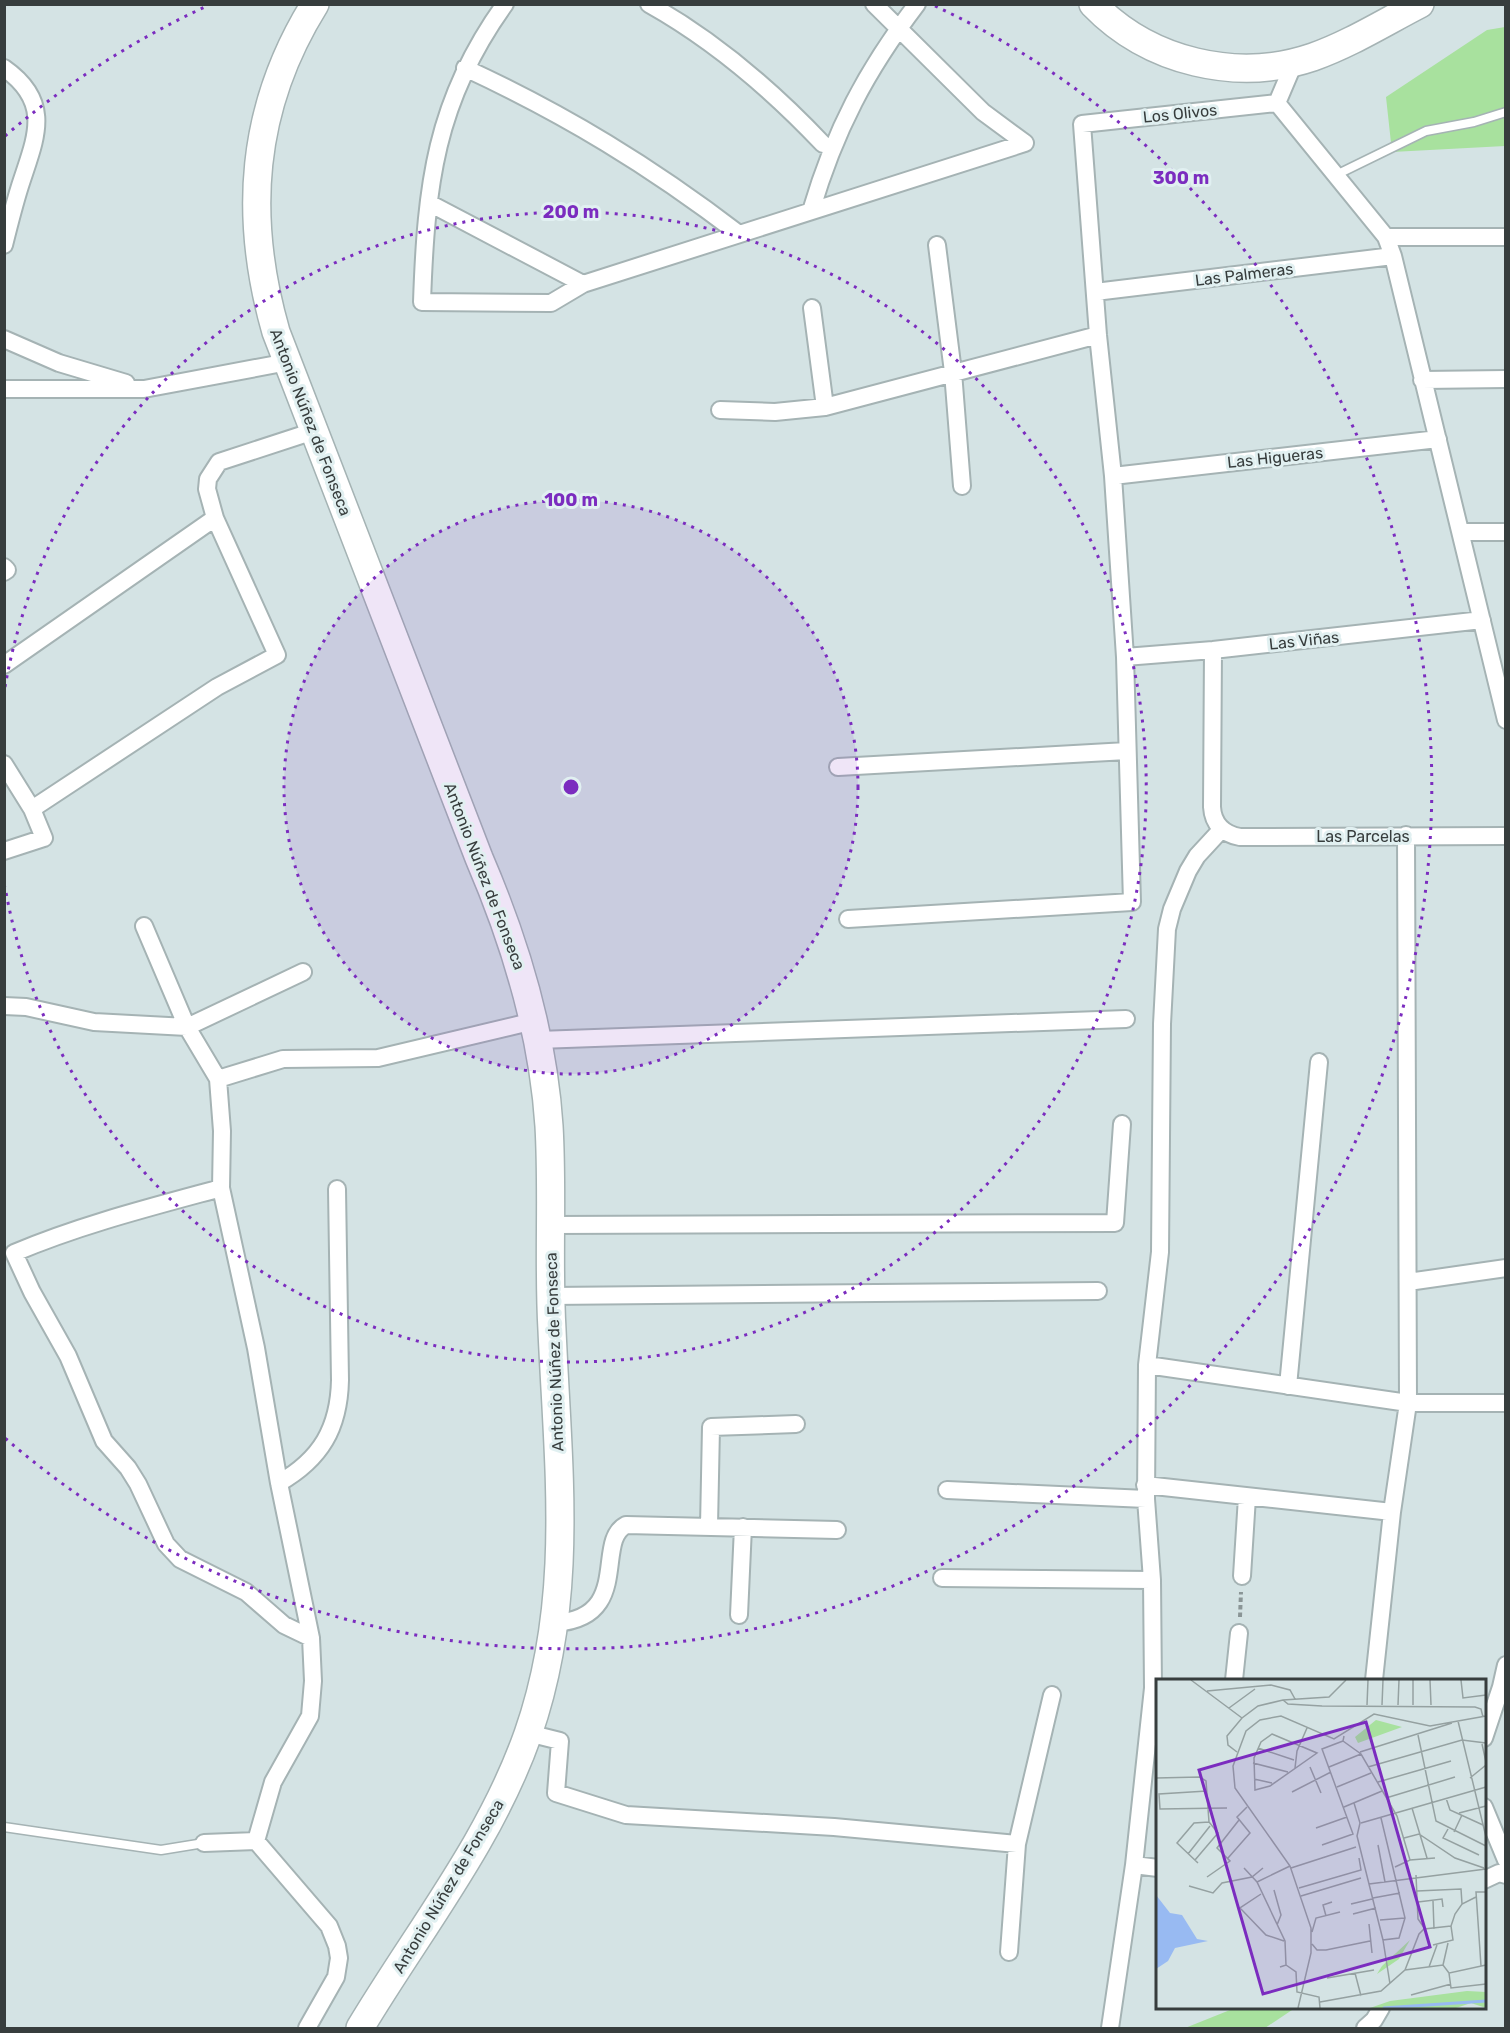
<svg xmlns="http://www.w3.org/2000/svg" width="1510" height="2033" viewBox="0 0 1510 2033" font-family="Rubik,sans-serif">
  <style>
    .green { fill: #a8e19e }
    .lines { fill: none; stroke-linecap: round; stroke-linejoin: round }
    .service-casing { stroke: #a5b3b4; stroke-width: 11 }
    .minor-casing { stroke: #a5b3b4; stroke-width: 20 }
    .primary-casing { stroke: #a5b3b4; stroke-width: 30 }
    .path { stroke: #8a9596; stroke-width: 4; stroke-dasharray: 4.5 3; stroke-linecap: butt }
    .service { stroke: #fff; stroke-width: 8 }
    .minor { stroke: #fff; stroke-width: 16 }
    .primary { stroke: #fff; stroke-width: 27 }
    .ring { fill: none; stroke: #7b2cbf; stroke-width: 3; stroke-dasharray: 3 6 }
    .labels { text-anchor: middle; stroke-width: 6; stroke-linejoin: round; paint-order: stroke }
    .street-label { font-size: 16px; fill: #373d3d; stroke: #e1f0f1 }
    .inset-river { fill: none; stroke: #98baf2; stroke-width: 3 }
    .inset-road { fill: none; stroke: #95a1a1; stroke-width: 1.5 }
    .view { fill: #7b2cbf; fill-opacity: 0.15; stroke: #7b2cbf; stroke-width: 3 }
    .inset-edge { fill: none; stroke: #373d3d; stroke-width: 3 }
    .centre { fill: #7b2cbf; stroke: #e1f0f1; stroke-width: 3 }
    .ring-label { font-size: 18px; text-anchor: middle; font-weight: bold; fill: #7b2cbf; stroke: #e1f0f1; stroke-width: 6; stroke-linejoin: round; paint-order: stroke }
  </style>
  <rect width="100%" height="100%" fill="#d4e3e4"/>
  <!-- green -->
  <path class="green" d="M1505,27v119l-113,6 -6,-55 101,-67z
    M1235,2008h60l-30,20h-80z"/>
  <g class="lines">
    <!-- service casing -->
    <g class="service-casing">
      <path id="service" d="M1336,175l90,-44 48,-9 32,-10
        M4,1827l157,23 43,-7"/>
    </g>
    <!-- minor casing -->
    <g class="minor-casing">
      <path id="minor" d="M505,4c-70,97 -79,182 -83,298l129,1 32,-19 442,-141 -42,-31 -109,-108
        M649,4c66,37 122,85 174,140
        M1294,63l-17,40 109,134 7,19 113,464
        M4,68c50,35 31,71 16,118 -6,19 -11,39 -16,59
        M465,68c101,47 185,98 274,166
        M429,203l154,81
        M811,211c24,-81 55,-140 106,-207
        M1386,237h120
        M937,245l16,127 9,114
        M1095,292l298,-36
        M812,308l13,99
        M4,339l55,24 67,20
        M1422,380l84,-1
        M4,389h140l144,-27
        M720,410l55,2 50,-5 273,-72
        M1113,476l325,-37
        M1461,532h45
        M4,567l3,3 -3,2
        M1213,650l-1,157c1,17 11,27 28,30l266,-1
        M1125,657l88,-7 269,-30
        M4,665l211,-147
        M4,764l28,45 12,29 -40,13
        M838,767l289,-16
        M32,809l185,-122 60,-32 -62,-137 -8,-29 1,-10 11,-17 95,-31
        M848,919l284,-17 -7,-245 -12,-181 -15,-141 -16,-211 195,-21
        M144,926l43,101 31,52 4,52 -1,57 35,160 23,135 32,155 2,43 -3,35 -37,66 -17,59
        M4,1006l22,1 68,15 93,5 116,-55
        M538,1040l588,-21
        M218,1079l65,-20 95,-1 156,-37
        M221,1188c-70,19 -141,37 -207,65l18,39 36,64 36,85 24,27 10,16 28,60 14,15 66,33 38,33 27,13
        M551,1225l564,-2 7,-99
        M1408,1282l98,-14
        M550,1296l548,-5
        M1147,1365l261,38h98
        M1288,1386l31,-324
        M279,1483c42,-24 60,-55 61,-103l-3,-191
        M1145,1485l247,27
        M947,1490l199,9
        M709,1526l2,-99 85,-3
        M1242,1576l5,-79
        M942,1578l210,2
        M739,1615l4,-88
        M555,1623c78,-5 39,-82 71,-98l211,5
        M1234,1680l5,-47
        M1374,1680l18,-168 16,-109 -2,-568
        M528,1733l32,8 -4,52 70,22 208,12 183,17
        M1484,1738l17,-51 5,-22
        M1484,1807l22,53
        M204,1843l52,-2 73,85 8,20 2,12 -3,19 -29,51
        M1134,1865l19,-177 -1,-108 -6,-81 1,-134 13,-113 2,-228 5,-95 5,-20 16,-38 9,-15 24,-26
        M1484,1880l15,-7 7,2
        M1009,1952l8,-108 35,-149
        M1110,2028l24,-163 24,3
        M1365,2028l9,-8 7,-12"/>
    </g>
    <!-- primary casing -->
    <g class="primary-casing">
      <path id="primary" d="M315,4c-65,104 -72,213 -39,328l203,526c37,86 64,175 70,268 4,68 -1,136 3,204 6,138 23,270 -24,404 -38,108 -110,197 -168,294
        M1093,4c56,58 144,79 220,53 37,-13 72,-35 107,-53"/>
    </g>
    <!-- path -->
    <path class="path" d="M1240,1617l1,-25"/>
    <!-- service -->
    <use href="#service" class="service"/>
    <!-- minor -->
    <use href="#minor" class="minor"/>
    <!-- primary -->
    <use href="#primary" class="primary"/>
  </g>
  <!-- distance rings -->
  <circle cx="571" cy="787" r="287" fill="#7b2cbf" fill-opacity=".12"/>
  <g class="ring">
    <circle cx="571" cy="787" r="287"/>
    <path d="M5 687A575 575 0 1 1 5 887"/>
    <path d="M5 136A862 862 0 0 1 207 6M935 6A862 862 0 1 1 5 1438"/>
  </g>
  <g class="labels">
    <!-- street labels -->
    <g class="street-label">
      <text transform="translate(1180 113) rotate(-6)" y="6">Los Olivos</text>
      <text transform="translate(1244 274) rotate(-7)" y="6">Las Palmeras</text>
      <text transform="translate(311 422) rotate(69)" y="6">Antonio Núñez de Fonseca</text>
      <text transform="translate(1275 457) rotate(-6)" y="6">Las Higueras</text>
      <text transform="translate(1304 640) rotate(-6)" y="6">Las Viñas</text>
      <text x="1363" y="842">Las Parcelas</text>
      <text transform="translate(485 876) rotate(69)" y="6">Antonio Núñez de Fonseca</text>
      <text transform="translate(554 1352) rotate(-92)" y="6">Antonio Núñez de Fonseca</text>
      <text transform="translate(448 1886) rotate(-59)" y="6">Antonio Núñez de Fonseca</text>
    </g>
  </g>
  <!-- overview -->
  <g transform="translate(1156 1679)">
    <rect width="330" height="330" fill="#d4e3e4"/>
    <path d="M220,41l26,7 -44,16 -3,-6zM254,261l-11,19 -22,15 5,-8zM311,312l19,1v16l-15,-5 -15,5h-86l20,-7z" fill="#a8e19e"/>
    <path d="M0,216l14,18 12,2 15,24 11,2 -33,7 -7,13 -12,8z" fill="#98baf2"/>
    <path class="inset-river" d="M227,329l103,-7"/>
    <path class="inset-road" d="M35,1l51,38M257,1v25M274,1l1,25M305,1l2,18 23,-3M51,12l64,-6 19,5 5,9M127,21l5,4 34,2 153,1 6,2 2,8M211,26l1,-25M226,26l1,-25M242,26l1,-25M73,29l26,-19M302,42l28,116M116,55l45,19 -47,33 -15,4 -1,-32 7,-16zM262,56l18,86 50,25M188,57l-1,5 18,13 36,62 13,44M326,65l4,18M102,69l36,12M81,73l-9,-7 -1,-9 15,-18 16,-12 25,-6 46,-3 17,-17M204,73l92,-29M97,84l35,9M154,88l11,26M173,88l32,-13M212,88l94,-27 24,3M139,89l2,-17 10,-23M0,99l44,-1 6,4 3,41 9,11 -23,27M314,99l16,-13M98,100l18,4M222,103l73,-21M181,108l34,-14M51,112l-48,3 1,15 67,-1M136,113l39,-20M230,119l69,-21M290,119l4,12 33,15M198,124l6,20 -3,13 26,104M188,128l38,-16M256,129l15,50M303,134l27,-7M225,139l24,100 -6,20 -16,2 7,44M205,144l125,-36M160,149l31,-11M292,150l-5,9 36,17M298,153l8,-17M248,159l15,-4 36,24 29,10M166,166l31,-11 -31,-85 21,-8M222,166l7,37M32,175l22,-28M72,179l22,-25 -13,-16 10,-10M42,184l-21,-20 17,-20 15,-1M239,188l15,-7 25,-2M88,189l13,14 28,59 1,24M135,189l65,-21M260,196l2,44 7,10M51,198l23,-16 -13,-13 22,-28M101,203l33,-16M213,205l117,-15M33,207l24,7 9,-10 30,-6 11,-9M143,209l62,-18 -2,-12M118,211l7,25 -4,10M261,212l44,-2 1,15M105,215l-21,14 26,27 18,6M145,217l60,-18M217,219l27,-5M277,222l1,28M262,223l24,-3 1,8M195,225l21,-5M197,235l23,-6M170,237l-3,-11 9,-3M224,241l25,-2M213,245l3,29M156,253l4,-14 24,-6M156,265l5,6h9l44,-9M277,266l20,-5 -2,-14 4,-12 7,-10 14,-7M287,286l5,-22M330,286l-37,8 2,15 35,-4M325,287l-5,-74h10M124,288l6,-2 10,7 1,20 22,5 1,11M273,288l8,-22M249,291l14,-36 5,-5 27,-3M199,294l6,23M171,299l47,-8M255,316l40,-11M164,323l61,-11 24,-21 38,-5 6,8M142,329l13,-55v-25l-21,-62 -55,-78 -2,-22 13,-35 14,-11 21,-4 53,23 40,-25 56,12 56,-10"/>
    <path class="view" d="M210,43l64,225 -167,47 -64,-224z"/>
    <rect width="330" height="330" class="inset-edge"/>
  </g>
  <circle cx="571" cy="787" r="9" class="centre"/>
  <g class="ring-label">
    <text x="1181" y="184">300 m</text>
    <text x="571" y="218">200 m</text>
    <text x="571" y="506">100 m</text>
  </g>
  <!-- border -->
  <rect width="1510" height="2033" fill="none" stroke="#373d3d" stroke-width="12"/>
</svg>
